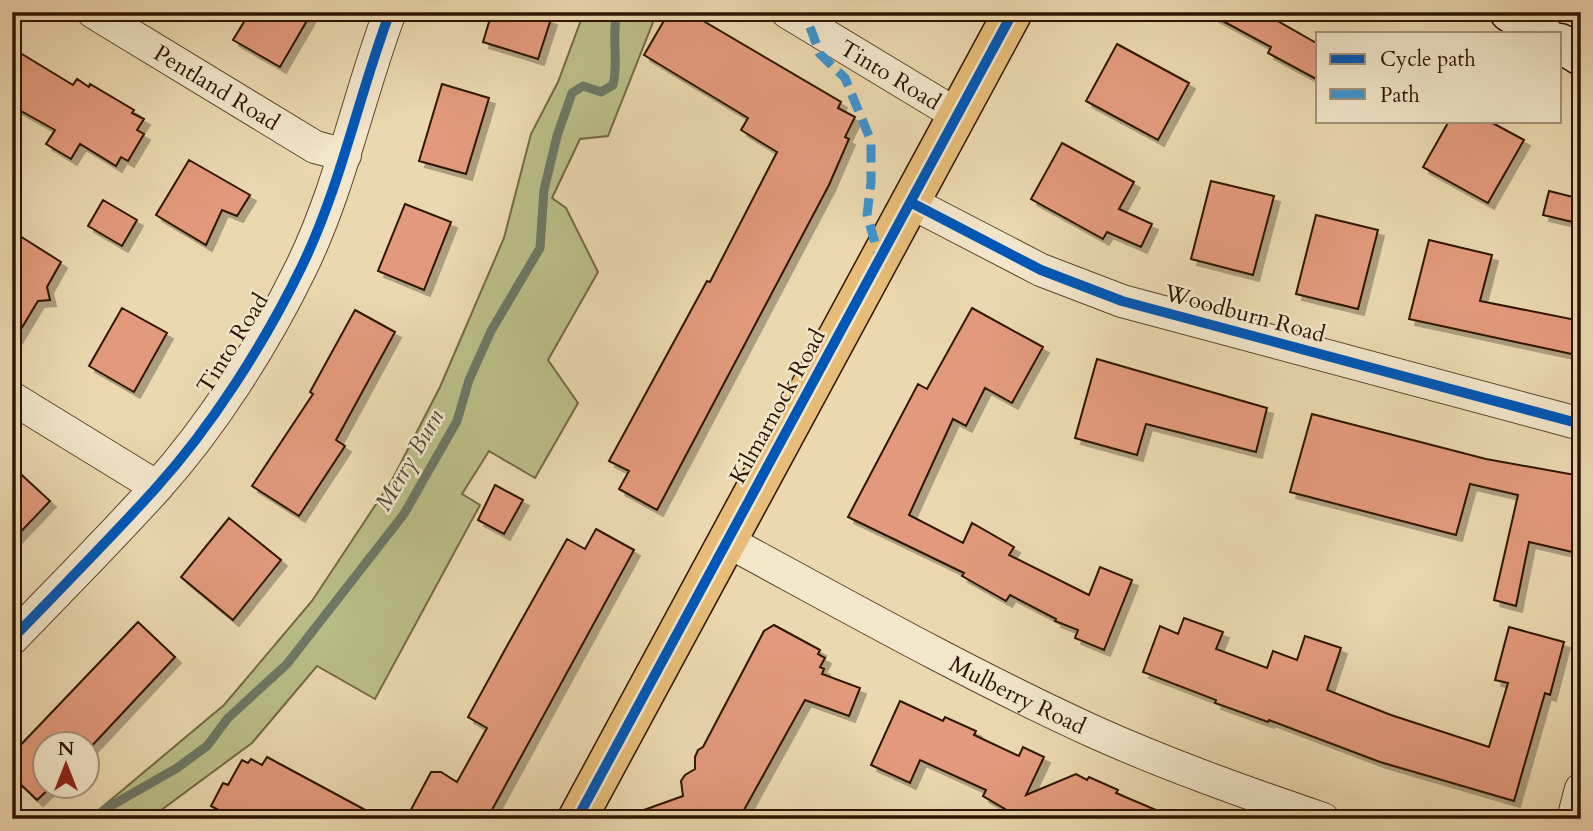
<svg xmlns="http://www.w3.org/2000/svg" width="1593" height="831" viewBox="0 0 1593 831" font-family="Cardo,serif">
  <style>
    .green { fill: #babe88; stroke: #746944; stroke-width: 2 }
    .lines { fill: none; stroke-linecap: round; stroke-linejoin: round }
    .stream { stroke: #6e7865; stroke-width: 9 }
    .building { fill: #e39a7c; stroke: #2e1400; stroke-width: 2; filter: url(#shadow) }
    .minor-casing { stroke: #5d452c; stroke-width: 34 }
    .secondary-casing { stroke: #2e1400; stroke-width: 41 }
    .primary-casing { stroke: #2e1400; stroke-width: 41 }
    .minor { stroke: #f2e6cb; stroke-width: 32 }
    .secondary { stroke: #f2e6cb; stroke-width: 38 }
    .primary { stroke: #e6bc78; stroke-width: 38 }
    .quiet { stroke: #3c93d0; stroke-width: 9; stroke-dasharray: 18 9; stroke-linecap: butt }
    .cycleway-casing { stroke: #f2e6cb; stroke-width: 15 }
    .cycleway { stroke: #0057b8; stroke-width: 10 }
    .labels { text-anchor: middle; stroke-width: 5; stroke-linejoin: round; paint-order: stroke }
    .street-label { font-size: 23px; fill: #2e1400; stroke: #f2e6cb }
    .water-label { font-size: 24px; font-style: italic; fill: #534e3b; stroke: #f2e6cb }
  </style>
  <defs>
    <filter id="shadow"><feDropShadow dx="6" dy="6" stdDeviation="0" flood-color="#0004"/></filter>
  </defs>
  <rect width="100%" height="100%" fill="#ebd8af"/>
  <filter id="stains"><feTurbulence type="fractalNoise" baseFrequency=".00286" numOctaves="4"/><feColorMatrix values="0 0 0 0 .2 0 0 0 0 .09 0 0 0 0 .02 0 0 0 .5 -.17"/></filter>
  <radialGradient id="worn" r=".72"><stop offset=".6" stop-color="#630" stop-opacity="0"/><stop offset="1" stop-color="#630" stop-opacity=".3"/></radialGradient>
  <!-- green -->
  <path class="green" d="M584,12h73l-49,124 -28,3 -28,59 14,10 32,64 -50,88 30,43 -43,75 -46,-27 -27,43 18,11 -105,194 -58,-33 -65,77 -103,76h-61l136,-114 88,-104 80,-121 48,-93 64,-149 27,-104 27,-52z"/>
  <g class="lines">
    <!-- stream -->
    <path class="stream" d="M96,819l11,-11 70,-40 30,-22 21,-28 59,-54 117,-150 53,-93 12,-41 22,-49 49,-83 4,-58 13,-54 15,-43 11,-7 18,6 12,-7c6,-24 -2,-48 4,-73"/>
  </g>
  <!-- building -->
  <path class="building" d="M250,12h62l-32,55 -47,-27z
    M492,12h37l22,7 -13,40 -55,-17z
    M669,12h19l153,90 -3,6 17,9 -10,20 4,2 -20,46 -172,325 -38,-21 10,-18 -20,-10 98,-180 3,1 67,-130 -36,-22 7,-12 -104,-63z
    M1206,12h56l56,32v36l-50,-27 3,-6z
    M1117,44l72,39 -31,57 -72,-39z
    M12,48l61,37 4,-6 12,8 1,-3 44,26 -2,3 12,6 -7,11 7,4 -16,27 -7,-4 -5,9 -36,-22 -9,15 -25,-15 9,-14 -43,-24z
    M442,84l47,14 -23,76 -47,-13z
    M1449,121h40l35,19 -36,63 -65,-36z
    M1062,143l72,39 -15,27 33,15 -11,23 -34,-15 -4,7 -72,-40z
    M189,160l61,35 -13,21 -15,-6 -16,35 -50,-30z
    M1211,181l63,15 -21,79 -62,-16z
    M1549,191l32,8v25l-38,-9z
    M103,200l34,20 -15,26 -34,-20z
    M405,204l46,18 -27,68 -46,-19z
    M1316,215l62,15 -20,79 -62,-15z
    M12,231l49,31 -14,25 3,13 -12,1 -26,43z
    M1429,240l63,15 -12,46 101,20v35l-172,-37z
    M122,308l45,25 -33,59 -45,-26z
    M972,308l71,39 -31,56 -27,-15 -19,38 -13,-7 -44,96 54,28 9,-20 42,24 -5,8 80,40 11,-28 32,13 -28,70 -29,-12 3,-8 -23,-9 1,-2 -46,-24 -4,6 -44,-25 2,-3 -116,-56 70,-133 9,5z
    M355,310l40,22 -59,108 9,6 -46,70 -47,-30 61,-92 -3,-2z
    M1097,359l170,49 -11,44 -110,-28 -9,31 -62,-17z
    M1312,414l174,45 95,17v78l-52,-12 -13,64 -22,-6 24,-105 -48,-11 -14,51 -166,-43z
    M12,466l38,35 -38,40z
    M495,485l28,15 -19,34 -26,-14z
    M229,518l52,42 -48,60 -52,-43z
    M596,529l38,21 -147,269h-81l25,-47h10l16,10 30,-54 -19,-11 39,-71 60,-107 18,10z
    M1184,618l39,14 -7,17 51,19 6,-17 24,9 8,-24 36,12 -14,42 64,25 98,32 19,-64 -13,-3 14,-53 55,15 -14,53 -5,-2 -31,108 -134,-39 -111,-42 -1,2 -53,-19 1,-3 -73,-28 17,-46 18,8z
    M138,622l37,35 -87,93v-6h-42v42h6l-15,14 -25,-24v-22z
    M774,625l46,25 -2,4 7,4 -5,9 4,2 -2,5 38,14 -11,28 -44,-16 -66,119h-112v-3l56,-20 -2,-15 4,-6 10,-6v-12l3,-7 5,-3 61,-116z
    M900,701l43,20 2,-4 31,14 -2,4 45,21 4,-9 21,10 -18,38 50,-21 11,6 2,-3 29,13 -2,3 61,26h-155l-39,-23 3,-6 -66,-30 -10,23 -39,-18z
    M267,757l115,62h-147l-24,-13 12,-23 5,2 14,-25 6,3 3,-4 11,6z"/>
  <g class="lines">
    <!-- minor casing -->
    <g class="minor-casing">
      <g id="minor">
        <path id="s1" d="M93,12l222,135 30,8"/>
        <path id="s2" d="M787,12l172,104"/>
        <path d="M912,203l129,67 81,31 459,123"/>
        <path d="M12,398l145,89"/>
        <path id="s3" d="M727,541c120,65 239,132 363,189 75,34 154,62 233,89"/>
        <path d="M12,639c48,-50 97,-99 143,-150 57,-63 109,-145 146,-221 40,-82 57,-171 89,-256"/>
        <path d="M1573,819l8,-30"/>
      </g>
    </g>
    <!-- secondary casing -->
    <g class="secondary-casing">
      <path id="secondary" d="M1509,12l34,21
        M1560,43l21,13"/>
    </g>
    <!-- primary casing -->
    <g class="primary-casing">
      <path id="primary" d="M577,819l436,-807"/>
    </g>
    <!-- minor -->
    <use href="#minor" class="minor"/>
    <!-- secondary -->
    <use href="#secondary" class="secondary"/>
    <!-- primary -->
    <use href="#primary" class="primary"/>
    <!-- quiet -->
    <path class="quiet" d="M810,27l10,27 25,24 26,63v41l-4,33 13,45"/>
    <!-- cycleway casing -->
    <g class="cycleway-casing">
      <path id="cycleway" d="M912,203l129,67 81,31 459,123
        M12,639c48,-50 97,-99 143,-150 57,-63 109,-145 146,-221 40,-82 57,-171 89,-256
        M577,819l436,-807"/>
    </g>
    <!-- cycleway -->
    <use href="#cycleway" class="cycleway"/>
  </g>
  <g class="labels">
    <!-- street labels -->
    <g class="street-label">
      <text dy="8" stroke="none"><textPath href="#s2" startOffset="121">Tinto Road</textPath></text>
      <text dy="8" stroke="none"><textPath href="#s1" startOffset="145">Pentland Road</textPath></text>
      <text transform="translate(1245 313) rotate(15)" y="8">Woodburn Road</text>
      <text transform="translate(232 343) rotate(-58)" y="8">Tinto Road</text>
      <text transform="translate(777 406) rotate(-61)" y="8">Kilmarnock Road</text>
      <text dy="8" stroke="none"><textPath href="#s3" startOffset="329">Mulberry Road</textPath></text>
    </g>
    <!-- water labels -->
    <g class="water-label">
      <text transform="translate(409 460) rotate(-60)" y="8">Merry Burn</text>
    </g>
  </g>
  <!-- margin -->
  <rect width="1593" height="831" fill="none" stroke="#ebd8af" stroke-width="42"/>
  <rect x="14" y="14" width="1565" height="803" fill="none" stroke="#2e1400" stroke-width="3.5"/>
  <rect x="21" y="21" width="1551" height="789" fill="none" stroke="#2e1400" stroke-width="2"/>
  <!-- legend -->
  <rect x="1316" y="32" width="245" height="91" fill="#f2e6cb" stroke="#a4927a" stroke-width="2"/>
  <rect x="1330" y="54" width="35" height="10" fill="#0057b8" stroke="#a4927a" stroke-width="2"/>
  <text x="1380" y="66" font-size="21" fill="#2e1400">Cycle path</text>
  <rect x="1330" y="89" width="35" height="10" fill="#3c93d0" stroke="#a4927a" stroke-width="2"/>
  <text x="1380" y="102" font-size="21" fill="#2e1400">Path</text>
  <!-- north arrow -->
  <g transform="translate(66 765)"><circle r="33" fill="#f2e6cb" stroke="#a4927a" stroke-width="2"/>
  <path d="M0-5L12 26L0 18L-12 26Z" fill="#8f2418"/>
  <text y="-10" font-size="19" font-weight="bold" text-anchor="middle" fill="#2e1400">N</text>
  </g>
  <rect width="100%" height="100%" filter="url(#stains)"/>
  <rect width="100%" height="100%" fill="url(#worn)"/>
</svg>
